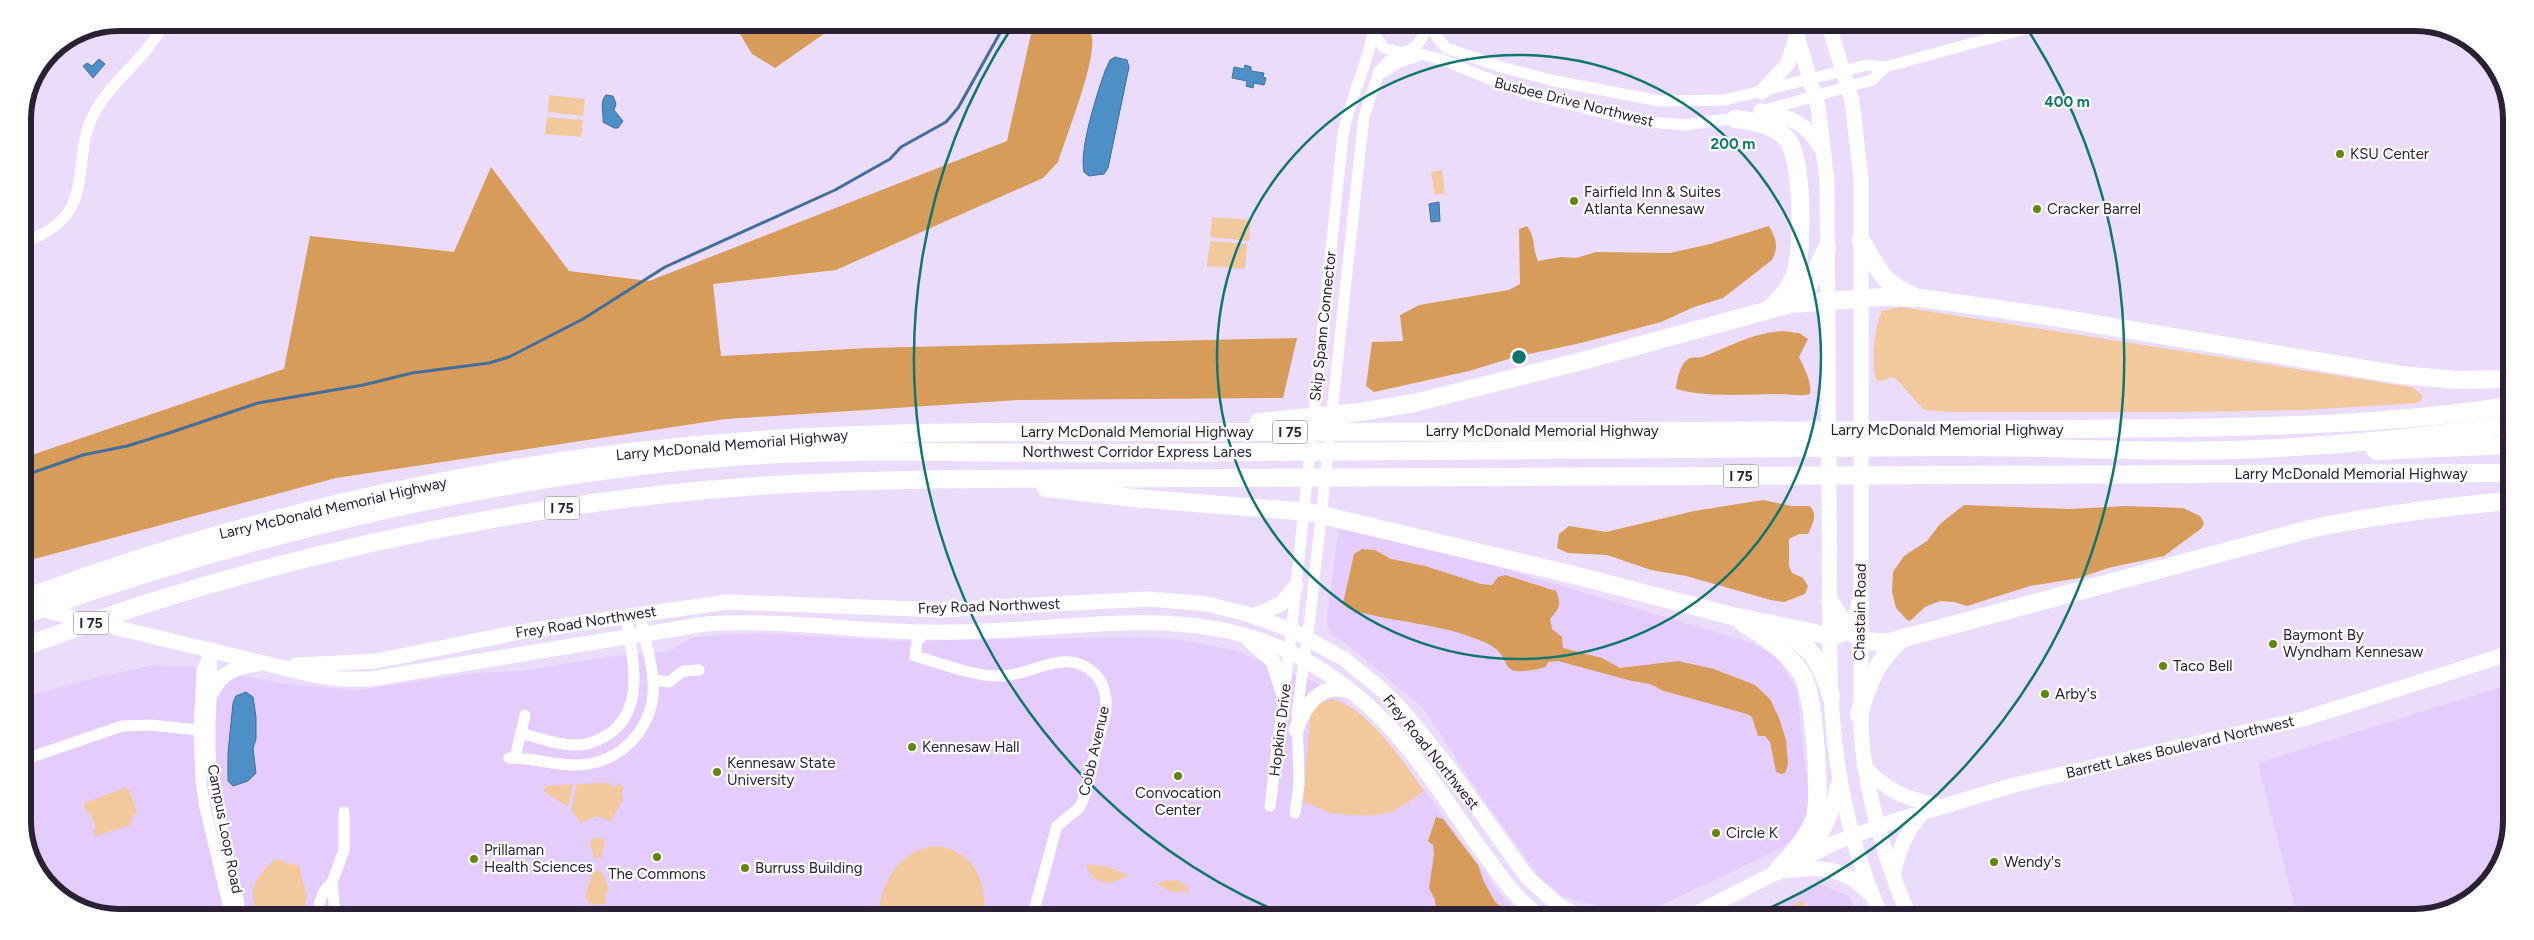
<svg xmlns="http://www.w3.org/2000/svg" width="2534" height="940" viewBox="0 0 2534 940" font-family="Figtree,sans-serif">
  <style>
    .built { fill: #e4cdfc }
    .green { fill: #f2c89d }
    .forest { fill: #d79b5a }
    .water { fill: #4d8fc7; stroke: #436e9b }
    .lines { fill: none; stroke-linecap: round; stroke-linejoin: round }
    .stream { stroke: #436e9b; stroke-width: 3 }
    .minor { stroke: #fff; stroke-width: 11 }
    .major { stroke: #fff; stroke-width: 15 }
    .highway { stroke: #fff; stroke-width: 18 }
    .ring { fill: none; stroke: #0f766e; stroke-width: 2.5 }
    .poi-dot { fill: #62870b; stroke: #fff; stroke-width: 2 }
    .labels { text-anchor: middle; stroke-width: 4.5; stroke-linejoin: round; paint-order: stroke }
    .shield { fill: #fff; stroke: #6b6472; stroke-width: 1 }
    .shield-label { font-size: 14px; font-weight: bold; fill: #2b2135 }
    .street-label { font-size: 15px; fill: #2b2135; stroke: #fff }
    .poi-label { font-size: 15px; fill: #2b2135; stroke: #fff; text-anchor: start }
    .rim { fill: none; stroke: #2b2135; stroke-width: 6 }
    .centre { fill: #0f766e; stroke: #fff; stroke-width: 2.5 }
    .ring-label { font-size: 15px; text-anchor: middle; font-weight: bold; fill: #0f766e; stroke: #fff; stroke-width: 4.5; stroke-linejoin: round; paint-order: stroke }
  </style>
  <rect width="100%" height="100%" fill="#ebdcfc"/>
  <!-- built -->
  <path class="built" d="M1339,528l117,26 296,89 25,14 20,34 13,115 -5,22 -23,20 -135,64 -32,-1 -53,-15 -21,-17 -64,-89 -53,-81 -77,-65 -15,-9 -5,-10v-9z
    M758,633l139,8 239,-4 46,3 51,10 82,32 40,27 11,10 34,38 98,134 23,24 -1433,-3 -46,-32 -19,-52v-131l75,-20 56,-12 33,1 105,19 66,5 117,-17 46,-2 85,-14 61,-5 27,-15z
    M2507,685l-1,167 -32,46 -59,19h-118l-39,-154z
    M1817,883l32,13 10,20h-105z"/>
  <!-- green -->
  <path class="green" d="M549,95l36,4 -2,17 -35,-4z
    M547,117l36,3 -2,17 -36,-3z
    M1442,170l3,23 -10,2 -4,-23z
    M1212,217l39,3 -2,21 -39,-4z
    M1210,241l37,3 -2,25 -38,-3z
    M1901,307l496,78 15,2 10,8v4l-5,4 -13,1 -102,6 -122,2h-227l-29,-2 -27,-30 -5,-3 -9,4 -7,-1c-5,-18 -2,-52 6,-69z
    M1332,699c39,12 69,60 92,92 -30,21 -35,26 -72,24 -8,-1 -16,-1 -24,-3 -9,-3 -15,-8 -25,-10l8,-92 9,-7z
    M609,783l3,4 8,-3 4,4 -3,8 3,2 -13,23 -15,-5 -15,7 -10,-13 6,-26z
    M573,784l-5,23 -25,-16 3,-5z
    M125,788l4,2 8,22 -5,6 -1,7 -36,11 -3,-5 4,-2 -6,-17 -3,2 -3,-11z
    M596,838l9,1 -4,19h-7l-5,-18z
    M934,846c37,2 54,34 50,68h-106c4,-33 21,-63 56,-68z
    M275,859l24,7 8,30 -4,17h-46c-11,-27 1,-36 18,-54z
    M1086,864l23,3 19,8c-17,11 -35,12 -42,-11z
    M597,870l6,3 6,17 -3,4 -1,10 -14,1 -6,-8 7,-24z
    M1167,880l13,1 11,10 -19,1 -15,-8z
    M1804,900l1,7 8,-1 1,8 11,-2 4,4h-57z"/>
  <!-- forest -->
  <path class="forest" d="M734,24h104l-63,44 -23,-14z
    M1033,25h51c4,4 7,6 8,12 4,25 -25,97 -34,125l-15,16 -207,92 -123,14 8,72 148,-8 428,-10 -14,60 -265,2 -292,19 -390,59 -313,84v-104l261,-89 26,-133 144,16 37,-85 78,104 80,10 358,-140z
    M1527,226c9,12 5,22 11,35l23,-4 15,1 20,-6 74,1 40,-9 59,-18c7,12 10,21 3,34l-49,38 -29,9 -33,15 -80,21 -66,14 -46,14 -95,21 -8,-6 6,-44 31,-1 -3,-26 19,-10 90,-15 11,-6 -1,-55z
    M1782,331l17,2 9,6 -9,18c5,11 13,24 11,37 -11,3 -19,0 -30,0 -34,0 -71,4 -104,-5 1,-10 4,-26 14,-31 3,-1 8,0 12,-1 30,-11 46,-23 80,-26z
    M1763,500l29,6h18c8,9 3,17 -2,28h-9l-10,5v27l3,7 11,5 5,8 -3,8 -21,8 -13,-2 -85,-24 -35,-6 -44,-15 -39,-2 -11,-5 2,-14 10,-8 37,6 88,-21z
    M1964,505l105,4 57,-3 57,2 17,8 4,7 -2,5 -38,28 -56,12 -29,10 -49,8 -63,20 -13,-4 -14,-1 -15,6 -15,14 -3,-1 -11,-12 -4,-16 1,-20 11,-16 23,-15 13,-17z
    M1362,549l13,1 16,9 34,7 56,18 11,1 6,-8 7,-2 51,16c6,13 3,18 -6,28l2,10 10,8 1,11 39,10 18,10 58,-7 36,8 41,16 15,14 9,19 7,22 2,24 -3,9 -4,1 -5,-2 -6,-30 -5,-6h-7l-6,-19 -5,-3 -83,-23 -14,-7 -18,-3 -74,-20 -10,1 -2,5c-57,14 -26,-10 -62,-25 -42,-19 -91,-19 -135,-33l-6,-5 11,-50z
    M1436,817l7,2 35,46 6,17 11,20 17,13h-72l-4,-5 -1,-10 -6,-12 5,-34 -1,-9 -5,-4z"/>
  <!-- water -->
  <path class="water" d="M1115,57l12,3 2,7 -21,101 -4,6 -15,2 -5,-4c-5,-23 13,-78 21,-101l5,-11z
    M99,59l6,5 -12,14 -10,-12 4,-3 5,3z
    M1245,65l6,2v4l13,2 -1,4 3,1 -2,7 -10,-2 -1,5 -7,-2 1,-5 -15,-3 2,-11 10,2z
    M606,95l7,1 3,8 -2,6 9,11 -5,7h-4l-11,-6c1,-9 -4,-20 3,-27z
    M1439,202l1,19 -9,1 -2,-18z
    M246,692l7,5 3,20v22l-3,9 3,25 -8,8 -15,5 -5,-5v-28l5,-50 3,-7z"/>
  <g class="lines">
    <!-- stream -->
    <path class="stream" d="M23,476l60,-21 44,-9 42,-13 89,-30 105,-18 49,-12 77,-10 20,-6 74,-38 82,-52 170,-77 55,-31 11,-12 45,-25 12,-14 47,-84"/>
    <!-- minor -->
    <path class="minor" d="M1427,25l19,23 55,19 54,14 105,20 64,-1 143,-35 18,2 147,-40
      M1373,32l11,16 18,5c14,-4 22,-13 23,-28
      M1408,51l32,8 82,33 115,29 48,4 57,-8
      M1382,73l15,-10 20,-7
      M1762,111l110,-31 13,-13
      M23,241c17,-3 36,-15 46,-30 17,-26 8,-65 24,-95 17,-36 55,-57 70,-93
      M1331,421l33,-305 15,-44 17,-19
      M925,632l-8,10 -2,14c26,7 54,19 81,20 34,2 69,-31 98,-3 11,10 13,23 12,38l-23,89 -4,8 -22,18 -24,88
      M210,651l-8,20 -3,60 2,50 3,22 26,110
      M211,653c3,37 -4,73 0,110 5,51 20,100 30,150
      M653,680l16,2 14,-11 16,-1
      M520,733c17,4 35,12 53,12 13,1 25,-4 36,-11 38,-26 23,-80 17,-118
      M509,758c24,-1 45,8 69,7 44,-1 79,-40 75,-84 -1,-22 -10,-46 -13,-68
      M515,758l10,-43
      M23,760l99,-34 29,-1 56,6
      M1270,806l19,-153 54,-518c6,-36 24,-67 30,-103
      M1295,813l4,-29 -2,-72 13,-95 19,-173
      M318,913c1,-11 5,-24 14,-30
      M335,913l-3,-30 12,-33v-38"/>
    <!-- major -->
    <path class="major" d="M1794,26l24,80 9,75 3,479c1,92 14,171 51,256
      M1829,26l23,74 9,79v552c5,65 23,126 48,185
      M1762,92l26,-29 9,-29
      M1761,111c31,7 45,11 62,40
      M35,608l278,67 29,4h28l336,-55c74,-5 147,7 220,8 170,4 305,-54 447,78 42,39 77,98 112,145 16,22 31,44 54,61
      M1253,616l28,-12 15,-18
      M1250,641l23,20 11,34
      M296,665l80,-4 144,-29 207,-30 216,8 206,-11 58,5 40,10 45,16 52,29 36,29 23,23 46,57 78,109 30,27 21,12
      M212,692c9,-20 25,-25 45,-28
      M1296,730c9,-25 24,-48 54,-39
      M1864,766c26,28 41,31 77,41
      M1806,853c19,-20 26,-39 31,-66
      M1785,871c37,-4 56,-6 84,22
      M1893,875c5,-24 13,-44 30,-63
      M1691,916l143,-73 57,-21 123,-37 289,-66 205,-65"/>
    <!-- highway -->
    <path class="highway" d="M1735,119c17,2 39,5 52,20 16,18 17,116 7,138 -6,13 -15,24 -26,33
      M1861,240c17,28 20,43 53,56
      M1791,304l17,-17 19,-39
      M1259,422l101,-10 54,-9 168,-42 209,-57 92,-7 38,1 120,17 360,60 57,5 51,-1
      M2376,451l133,-6
      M1046,488l87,10 176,14 269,64 154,40 98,20c18,-1 27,-16 30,-32
      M23,599c235,-88 485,-142 736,-159 168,-11 336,-8 504,-8 223,-1 445,0 668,-2 84,-1 168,-1 252,-2 110,-2 218,-5 326,-22
      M1830,602c17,27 24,43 59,40l421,-113c66,-14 132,-22 199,-28
      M23,615c226,-82 484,-142 724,-159 134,-9 269,-1 403,-3 264,-4 529,-4 794,-6 104,-1 210,7 315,2 84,-4 167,-12 250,-24
      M1743,623c23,14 46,30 60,53 11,19 19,123 11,144 -8,20 -23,36 -38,52
      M1784,631c29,18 38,33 47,65
      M23,647c46,-16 91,-34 138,-48 161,-50 329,-85 496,-104 105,-12 211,-15 317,-16l1535,-6
      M1859,715c8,-30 17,-53 41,-75"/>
  </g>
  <!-- distance rings -->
  <g class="ring">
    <circle cx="1519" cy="357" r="302"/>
    <path d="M1283 914A605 605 0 0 1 1012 27M2026 27A605 605 0 0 1 1751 916"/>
  </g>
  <!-- markers -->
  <g class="poi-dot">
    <circle cx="2340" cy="154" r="5"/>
    <circle cx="1574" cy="201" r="5"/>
    <circle cx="2037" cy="209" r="5"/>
    <circle cx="2273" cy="644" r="5"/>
    <circle cx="2163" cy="666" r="5"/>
    <circle cx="2045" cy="694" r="5"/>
    <circle cx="912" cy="747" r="5"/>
    <circle cx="717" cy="772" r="5"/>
    <circle cx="1178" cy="776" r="5"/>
    <circle cx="1716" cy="833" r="5"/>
    <circle cx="657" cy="857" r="5"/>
    <circle cx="474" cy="859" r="5"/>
    <circle cx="1994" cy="862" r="5"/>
    <circle cx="745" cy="868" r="5"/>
  </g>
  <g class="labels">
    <!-- shield labels -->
    <g class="shield">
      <rect x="1272.5" y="420.5" width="35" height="23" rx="4"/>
      <rect x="1723.5" y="464.5" width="35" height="23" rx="4"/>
      <rect x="544.5" y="496.5" width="35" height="23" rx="4"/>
      <rect x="73.5" y="611.5" width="35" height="23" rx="4"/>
    </g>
    <g class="shield-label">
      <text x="1290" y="437">I 75</text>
      <text x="1741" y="481">I 75</text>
      <text x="562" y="513">I 75</text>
      <text x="91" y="628">I 75</text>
    </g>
    <!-- street labels -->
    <g class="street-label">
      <text transform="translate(1574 102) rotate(14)" y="5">Busbee Drive Northwest</text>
      <text transform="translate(1323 326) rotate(-84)" y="5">Skip Spann Connector</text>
      <text x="1947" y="435">Larry McDonald Memorial Highway</text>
      <text x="1542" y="436">Larry McDonald Memorial Highway</text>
      <text x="1137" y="437">Larry McDonald Memorial Highway</text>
      <text transform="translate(732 445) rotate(-5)" y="5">Larry McDonald Memorial Highway</text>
      <text x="1137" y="457">Northwest Corridor Express Lanes</text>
      <text x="2351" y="479">Larry McDonald Memorial Highway</text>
      <text transform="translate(333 508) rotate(-13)" y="5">Larry McDonald Memorial Highway</text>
      <text transform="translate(989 606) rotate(-2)" y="5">Frey Road Northwest</text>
      <text transform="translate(1860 612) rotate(-89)" y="5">Chastain Road</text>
      <text transform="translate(586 622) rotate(-9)" y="5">Frey Road Northwest</text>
      <text transform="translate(1280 730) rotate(-83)" y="5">Hopkins Drive</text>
      <text transform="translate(2180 747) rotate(-13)" y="5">Barrett Lakes Boulevard Northwest</text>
      <text transform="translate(1094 751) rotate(-77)" y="5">Cobb Avenue</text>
      <text transform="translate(1431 752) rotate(51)" y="5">Frey Road Northwest</text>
      <text transform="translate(225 829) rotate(79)" y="5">Campus Loop Road</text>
    </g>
    <!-- poi labels -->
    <g class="poi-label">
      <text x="2350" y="159">KSU Center</text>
      <text x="1584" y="197">Fairfield Inn &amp; Suites<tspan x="1584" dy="17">Atlanta Kennesaw</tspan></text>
      <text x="2047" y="214">Cracker Barrel</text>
      <text x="2283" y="640">Baymont By<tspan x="2283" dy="17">Wyndham Kennesaw</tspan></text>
      <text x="2173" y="671">Taco Bell</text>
      <text x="2055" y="699">Arby's</text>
      <text x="922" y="752">Kennesaw Hall</text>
      <text x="727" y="768">Kennesaw State<tspan x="727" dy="17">University</tspan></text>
      <text x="1178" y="798" text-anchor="middle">Convocation<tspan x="1178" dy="17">Center</tspan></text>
      <text x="1726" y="838">Circle K</text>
      <text x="484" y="855">Prillaman<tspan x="484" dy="17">Health Sciences</tspan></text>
      <text x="2004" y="867">Wendy's</text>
      <text x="755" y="873">Burruss Building</text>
      <text x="657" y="879" text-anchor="middle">The Commons</text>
    </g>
  </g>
  <!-- crop -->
  <path d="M0 0H2534V940H0ZM119 31H2415A88 88 0 0 1 2503 119V821A88 88 0 0 1 2415 909H119A88 88 0 0 1 31 821V119A88 88 0 0 1 119 31Z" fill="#fff" fill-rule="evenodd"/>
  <path class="rim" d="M119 31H2415A88 88 0 0 1 2503 119V821A88 88 0 0 1 2415 909H119A88 88 0 0 1 31 821V119A88 88 0 0 1 119 31Z"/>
  <circle cx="1519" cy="357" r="8" class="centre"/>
  <g class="ring-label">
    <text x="2067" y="107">400 m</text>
    <text x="1733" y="149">200 m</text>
  </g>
</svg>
